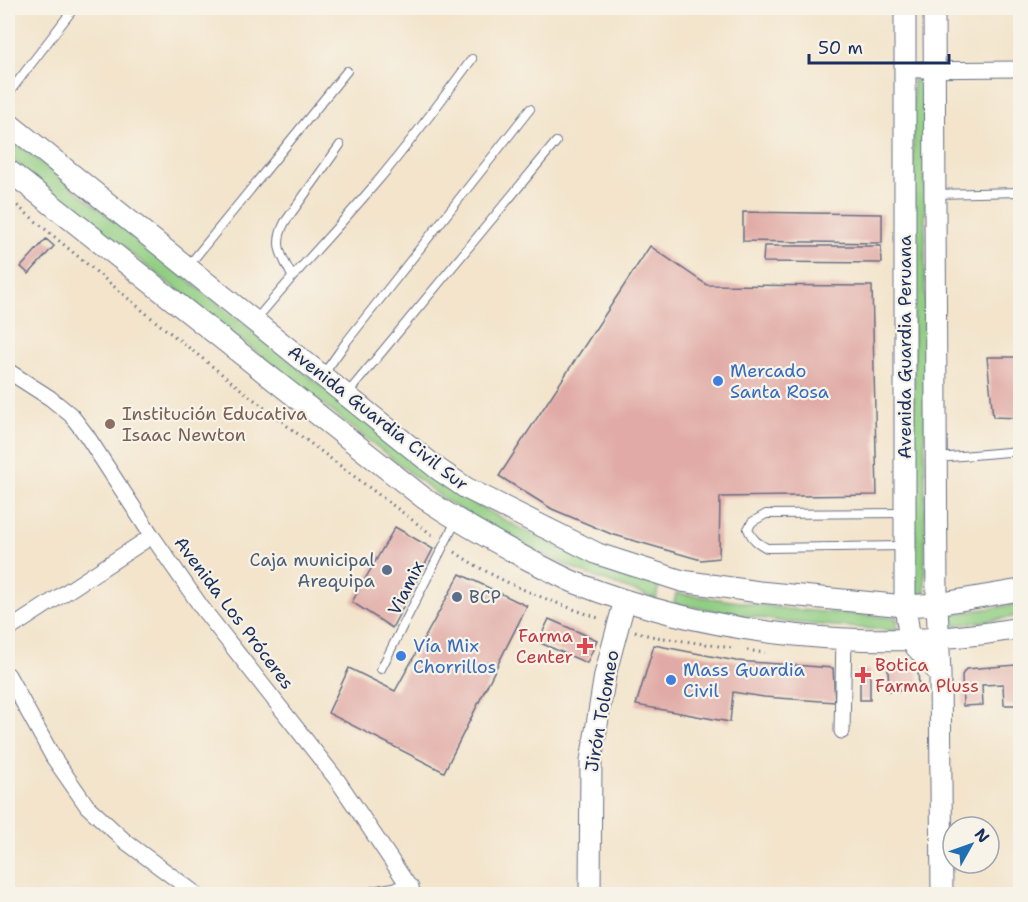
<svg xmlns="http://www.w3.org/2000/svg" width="1028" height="902" viewBox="0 0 1028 902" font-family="'Shantell Sans',sans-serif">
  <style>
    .green { fill: #91cd82; stroke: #567e70; stroke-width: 1.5 }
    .building { fill: #e1aaa6 }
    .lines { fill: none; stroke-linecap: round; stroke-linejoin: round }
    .lane-casing { stroke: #676e84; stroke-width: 10 }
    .street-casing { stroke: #676e84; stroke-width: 17 }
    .secondary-casing { stroke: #676e84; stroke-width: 23 }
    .path { stroke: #676e84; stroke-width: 3; stroke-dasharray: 1.5 4.5; stroke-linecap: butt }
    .lane { stroke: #fff; stroke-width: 8 }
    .street { stroke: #fff; stroke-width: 15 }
    .secondary { stroke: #fff; stroke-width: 21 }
    .shop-dot { fill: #3f7fe0; stroke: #f7f3e8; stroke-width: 2 }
    .education-dot { fill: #8d6e63; stroke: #f7f3e8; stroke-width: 2 }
    .service-dot { fill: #5c6f8a; stroke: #f7f3e8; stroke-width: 2 }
    .health-dot { fill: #e0444e; stroke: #f7f3e8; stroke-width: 2 }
    .labels { text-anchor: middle; stroke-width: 4.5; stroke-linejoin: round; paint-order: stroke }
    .street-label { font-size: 18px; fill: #1b2f5e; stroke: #f7f3e8 }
    .shop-label { font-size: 18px; fill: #366cbe; stroke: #f7f3e8; text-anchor: start }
    .education-label { font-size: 18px; fill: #785e54; stroke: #f7f3e8; text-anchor: start }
    .service-label { font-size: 18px; fill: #4e5e75; stroke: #f7f3e8; text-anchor: end }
    .health-label { font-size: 18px; fill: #be3a42; stroke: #f7f3e8; text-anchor: end }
  </style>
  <rect width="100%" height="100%" fill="#f7f3e8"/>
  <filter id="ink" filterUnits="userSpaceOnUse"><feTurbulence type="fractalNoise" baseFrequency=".0167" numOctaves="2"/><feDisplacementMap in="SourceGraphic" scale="12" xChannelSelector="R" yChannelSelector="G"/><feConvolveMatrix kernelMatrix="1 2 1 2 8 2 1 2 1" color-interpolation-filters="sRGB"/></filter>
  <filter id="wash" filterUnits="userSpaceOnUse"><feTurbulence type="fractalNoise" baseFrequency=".008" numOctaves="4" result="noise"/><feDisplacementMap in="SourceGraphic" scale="24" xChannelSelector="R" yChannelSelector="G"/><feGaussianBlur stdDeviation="1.35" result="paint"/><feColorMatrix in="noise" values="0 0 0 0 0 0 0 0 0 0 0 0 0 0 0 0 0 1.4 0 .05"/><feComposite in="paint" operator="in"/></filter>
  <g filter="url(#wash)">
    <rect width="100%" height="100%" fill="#f3e4cb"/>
    <!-- green -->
    <path class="green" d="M925,79v514l-8,2 -3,-96 -1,-419z
      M8,136l447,357 66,36 58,27 80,29 -3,14 -75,-27 -71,-33 -64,-38 -438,-344z
      M676,593l112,16 109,9v13l-112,-9 -111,-18z
      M1020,604v12l-68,10v-12z"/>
    <g id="blocks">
      <!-- building -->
      <path class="building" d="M743,212l139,2v29l-139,-2z
        M46,239l8,7 -25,28 -8,-7z
        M650,246l57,39 165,1 5,209 -157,2 -1,61 -18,2 -90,-26 -59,-25 -53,-33z
        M764,246h117l1,17 -119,-1z
        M987,357h33v61l-27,-1z
        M395,527l38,22 -41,79 -40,-26z
        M460,574l67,32 -83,166 -116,-59 21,-45 46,23z
        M549,619l48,21 -10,23 -49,-21z
        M654,645l82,16 97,7 2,34 -71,-5 -31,-5 -3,30 -94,-17z
        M1016,665l2,40h-14l-1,-21 -21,1 1,20 -20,1 -1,-31 4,-6z
        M918,668l1,22 -30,1 -1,-22z
        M860,670h10v30h-10z"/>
    </g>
  </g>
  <g filter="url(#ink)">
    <use href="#blocks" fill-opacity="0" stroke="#676e84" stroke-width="1.5"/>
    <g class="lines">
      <!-- lane casing -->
      <g class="lane-casing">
        <path id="lane" d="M8,94l66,-86
          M935,194l85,-2
          M189,265l158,-194
          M292,276c-11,-21 -19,-32 -7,-54l55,-77
          M255,321c39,-48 82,-92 121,-138 34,-40 65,-82 96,-124
          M323,375l24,-34 183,-232
          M347,394l209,-252
          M938,458l82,-7
          M904,546l-137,2c-10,-5 -15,-9 -19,-19l4,-7 14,-8 138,-1
          M381,669l75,-148"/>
      </g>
      <!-- street casing -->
      <g class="street-casing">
        <path id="street" d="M905,70l115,-1
          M8,371l42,27 21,17 16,21 65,100 50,72 136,173 76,113
          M8,630l144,-94
          M8,675l45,82 34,49 39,36 70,52
          M842,731l2,-93
          M374,894l37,-7"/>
      </g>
      <!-- secondary casing -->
      <g class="secondary-casing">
        <path id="secondary" d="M905,8v598l5,34 30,34
          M934,8l3,596 3,70 2,220
          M8,123l430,346 28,19 132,66 84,27 77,11 146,14 32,-2 83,-14
          M8,170l417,329c35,23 70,43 106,62 15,7 30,16 45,22 135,53 302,71 444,45
          M590,894l1,-133 14,-86 20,-75"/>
      </g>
      <!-- path -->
      <path class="path" d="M8,198l146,122 132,105 149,112
        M455,552c44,31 95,49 146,67
        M635,631l15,5 82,12
        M747,650l18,3"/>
      <!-- lane -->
      <use href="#lane" class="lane"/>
      <!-- street -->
      <use href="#street" class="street"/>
      <!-- secondary -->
      <use href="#secondary" class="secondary"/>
    </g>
  </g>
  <!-- markers -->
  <g class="shop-dot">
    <circle cx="718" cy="381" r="6"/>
    <circle cx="401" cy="656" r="6"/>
    <circle cx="671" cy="680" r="6"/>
  </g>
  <circle class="education-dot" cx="110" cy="424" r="6"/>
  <g class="service-dot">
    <circle cx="387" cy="570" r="6"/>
    <circle cx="457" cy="597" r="6"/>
  </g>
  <g class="health-dot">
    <path d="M582 637h6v6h6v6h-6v6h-6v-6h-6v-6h6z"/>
    <path d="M860 666h6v6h6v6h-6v6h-6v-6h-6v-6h6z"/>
  </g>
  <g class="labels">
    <!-- street labels -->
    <g class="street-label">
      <text transform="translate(905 347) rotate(-90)" y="6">Avenida Guardia Peruana</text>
      <text transform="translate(378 418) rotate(38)" y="6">Avenida Guardia Civil Sur</text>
      <text transform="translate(406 588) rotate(-63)" y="6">Viamix</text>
      <text transform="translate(234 613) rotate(53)" y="6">Avenida Los Próceres</text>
      <text transform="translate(602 711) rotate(-80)" y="6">Jirón Tolomeo</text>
    </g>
    <!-- shop labels -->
    <g class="shop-label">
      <text x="730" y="377">Mercado<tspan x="730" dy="21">Santa Rosa</tspan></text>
      <text x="413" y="652">Vía Mix<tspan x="413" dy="21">Chorrillos</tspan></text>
      <text x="683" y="676">Mass Guardia<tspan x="683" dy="21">Civil</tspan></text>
    </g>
    <!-- education labels -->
    <g class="education-label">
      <text x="122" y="420">Institución Educativa<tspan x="122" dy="21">Isaac Newton</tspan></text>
    </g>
    <!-- service labels -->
    <g class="service-label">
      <text x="375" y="566">Caja municipal<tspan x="375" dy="21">Arequipa</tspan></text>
      <text x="469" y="603" text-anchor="start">BCP</text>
    </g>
    <!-- health labels -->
    <g class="health-label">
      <text x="573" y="642">Farma<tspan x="573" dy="21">Center</tspan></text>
      <text x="875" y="671" text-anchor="start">Botica<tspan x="875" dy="21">Farma Pluss</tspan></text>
    </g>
  </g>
  <!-- margin -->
  <rect width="1028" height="902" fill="none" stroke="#f7f3e8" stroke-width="30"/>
  <!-- north arrow -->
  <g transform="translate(971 845) rotate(50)"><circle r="28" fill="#f7f3e8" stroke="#9fa5b1" stroke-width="1.5"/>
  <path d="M0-4.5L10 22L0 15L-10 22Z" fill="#1f6fb2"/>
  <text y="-9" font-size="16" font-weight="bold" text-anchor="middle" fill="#1b2f5e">N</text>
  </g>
  <!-- scale -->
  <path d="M809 54v9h140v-9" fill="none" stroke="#1b2f5e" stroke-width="3"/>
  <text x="818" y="54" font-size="18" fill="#1b2f5e" stroke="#f7f3e8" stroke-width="4.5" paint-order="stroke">50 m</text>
</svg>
